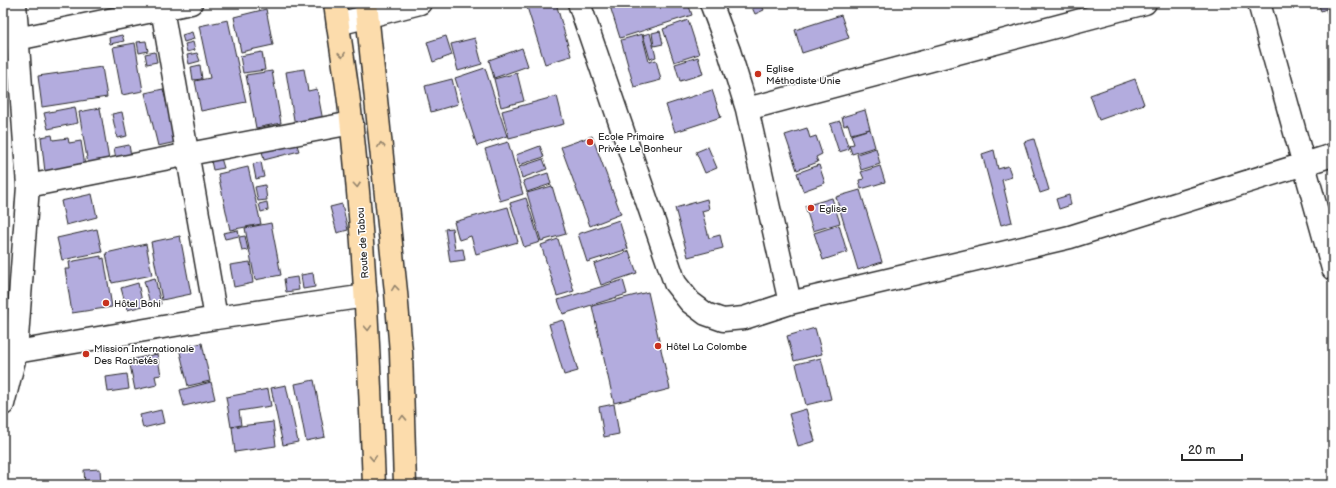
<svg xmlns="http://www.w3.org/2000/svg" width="1336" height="488" viewBox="0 0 1336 488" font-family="'Balsamiq Sans',sans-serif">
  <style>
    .building { fill: #b3acde; stroke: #2b2b2b }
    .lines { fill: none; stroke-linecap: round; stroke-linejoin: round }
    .minor-casing { stroke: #2b2b2b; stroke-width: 25 }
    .major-casing { stroke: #2b2b2b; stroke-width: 25 }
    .minor { stroke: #fff; stroke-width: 22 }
    .major { stroke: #fcdcac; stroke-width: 22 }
    .oneway { stroke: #94846c }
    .poi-dot { fill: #c8321e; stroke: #fff; stroke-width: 1.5 }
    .labels { text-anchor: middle; stroke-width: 3; stroke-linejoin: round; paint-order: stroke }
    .poi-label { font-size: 10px; fill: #2b2b2b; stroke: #fff; text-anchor: start }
    .street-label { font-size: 10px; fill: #2b2b2b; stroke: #fff }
  </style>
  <rect width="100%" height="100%" fill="#fff"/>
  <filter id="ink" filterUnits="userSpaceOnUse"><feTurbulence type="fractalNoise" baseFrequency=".025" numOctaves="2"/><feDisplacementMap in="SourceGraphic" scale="8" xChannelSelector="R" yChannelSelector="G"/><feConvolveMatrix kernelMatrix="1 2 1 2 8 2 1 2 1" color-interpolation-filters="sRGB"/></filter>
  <g filter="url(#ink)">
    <!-- building -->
    <path class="building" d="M540,3h16l15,53 -26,8 -18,-57z
      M609,3h79l4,12 -72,23z
      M750,3h11l3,7 -9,4z
      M1318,3h15v17l-3,1 -4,-12 -5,2z
      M266,9l7,36 -32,7 -7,-35z
      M841,15l8,23 -47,15 -7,-23z
      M228,20l18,82 -45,9 -6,-30 15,-3 -11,-52z
      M688,20l11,34 -25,8 -11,-33z
      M660,31l3,13 -9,2 -2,-13z
      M192,32l2,7 -10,3 -2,-7z
      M650,33l6,24 -6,2 -7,-24z
      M642,34l7,28 7,-2 5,20 -27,7 -13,-47z
      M122,35l2,6 -14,3 -1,-6z
      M446,36l6,19 -19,7 -6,-20z
      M475,38l7,26 -24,7 -7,-27z
      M146,41l2,10 -9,2 -2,-11z
      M193,42l2,8 -8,2 -2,-8z
      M135,43l8,48 -21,4 -9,-48z
      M522,48l6,18 -34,12 -5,-18z
      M155,52l2,10 -10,2 -2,-10z
      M262,52l3,18 -22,3 -3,-17z
      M197,53l3,8 -11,3 -2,-9z
      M698,57l5,17 -23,7 -5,-17z
      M200,65l2,14 -9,1 -2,-13z
      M102,67l5,30 -65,10 -4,-31z
      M485,68l22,68 -30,10 -22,-68z
      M304,69l4,22 9,-2 6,32 -28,5 -9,-54z
      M272,71l9,52 -25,5 -10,-53z
      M517,73l7,28 -23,6 -7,-28z
      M452,79l6,25 -27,8 -6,-26z
      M1135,79l9,25 -45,16 -9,-25z
      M163,89l13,53 -18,4 -13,-53z
      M712,90l9,27 -46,15 -9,-27z
      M557,96l7,28 -55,14 -7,-27z
      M75,107l3,16 -30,6 -4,-16z
      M100,108l9,52 -21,4 -9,-52z
      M865,110l5,19 -19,5 -3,-10 -4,2 -2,-9z
      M122,112l5,24 -10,2 -5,-24z
      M840,121l9,28 -10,3 -9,-28z
      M807,128l3,10 6,-2 6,18 -6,3 2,5 -21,8 -12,-35z
      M870,129l5,18 -23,7 -3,-9 5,-1 -3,-9z
      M52,135l1,5 15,-2 1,5 12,-2 4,25 -40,6 -4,-35z
      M592,136l29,78 -31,12 -29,-79z
      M1034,139l15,51 -9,3 -16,-51z
      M296,142l3,9 -35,9 -2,-9z
      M508,142l15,52 -23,7 -15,-52z
      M129,145l2,11 -15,4 -2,-12z
      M540,146l4,11 -25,8 -3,-10z
      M708,147l9,21 -12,5 -9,-21z
      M876,148l4,16 -19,6 -4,-16z
      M994,150l4,19 10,-3 4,11 -10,3 10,42 -11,3 -19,-71z
      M221,158l3,10 -11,2 -2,-9z
      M543,159l4,10 -25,9 -3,-11z
      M261,162l3,15 -8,2 -3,-15z
      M819,165l6,18 -22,8 -6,-18z
      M880,166l5,16 -24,7 -2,-9 5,-1 -3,-7z
      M248,167l13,57 -31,6 -12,-56z
      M548,173l3,11 -24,8 -4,-11z
      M265,185l2,15 -9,1 -3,-14z
      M552,186l14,48 -25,7 -14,-48z
      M860,190l22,72 -24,8 -22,-73z
      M92,194l5,23 -31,8 -5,-24z
      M1069,195l2,10 -12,4 -3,-10z
      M526,198l14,44 -16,5 -14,-44z
      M832,198l8,25 -27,8 -8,-25z
      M707,199l2,10 -7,2 7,27 11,-3 3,13 -35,9 -13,-49z
      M267,202l1,8 -7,2 -2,-8z
      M342,204l6,26 -11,3 -7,-26z
      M508,207l10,35 -42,12 -5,-18 -12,4 -5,-18z
      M619,220l9,29 -41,13 -9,-28z
      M271,223l10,52 -26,5 -10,-52z
      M839,225l8,27 -24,8 -9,-27z
      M452,228l3,22 8,-1 2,11 -15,2 -5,-33z
      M97,229l5,23 -40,8 -5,-22z
      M238,230l1,6 -14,3 -2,-6z
      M180,236l11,58 -29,6 -11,-58z
      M245,236l3,14 -6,1 -3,-14z
      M558,239l16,52 -17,5 -16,-51z
      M146,244l6,31 -40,8 -6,-30z
      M629,251l8,22 -36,12 -7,-21z
      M101,256v3l3,-1 8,49 -40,6 -7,-44h5l-1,-7z
      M250,262l3,21 -19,4 -4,-22z
      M313,273l2,14 -12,2 -2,-14z
      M297,277l2,13 -13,2 -2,-13z
      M155,278l6,26 -10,3 -7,-26z
      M623,280l4,14 -64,20 -5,-14z
      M138,283l5,23 -16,4 -6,-22z
      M648,292l22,97 -56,14 -22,-97z
      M563,320l15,51 -14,4 -15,-51z
      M815,328l7,26 -28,7 -7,-25z
      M202,343l8,38 -22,5 -9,-38z
      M157,354l4,21 -6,1 2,9 -22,5 -6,-30z
      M821,358l10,41 -25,6 -10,-41z
      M127,374l2,15 -21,3 -2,-15z
      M314,380l11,57 -19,4 -11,-57z
      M211,382l4,17 -31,7 -4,-16z
      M286,385l12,57 -15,3 -12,-57z
      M268,389l3,17 -32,5 2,14 -10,2 -5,-30z
      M614,404l5,30 -15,3 -5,-30z
      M806,409l9,32 -17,5 -9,-32z
      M161,410l3,13 -21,5 -3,-13z
      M273,422l3,24 -41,6 -3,-25z
      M100,469l1,16h-16l-1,-15z"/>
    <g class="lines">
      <!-- minor casing -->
      <g class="minor-casing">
        <path id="minor" d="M161,3l55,315
          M579,3l96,280 15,19 16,12 17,6 21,-2 46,-15 280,-66 263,-82
          M711,3l18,48 18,58 43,194
          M1259,3l74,266
          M338,24l82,-21
          M17,39l174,-36
          M747,109l398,-106
          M28,186l161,-32 163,-31
          M16,352l200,-34 150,-22
          M3,404l13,-52 12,-166 -13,-183"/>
      </g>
      <!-- major casing -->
      <g class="major-casing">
        <path id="major" d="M335,3c4,33 10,66 14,99 15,127 20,255 25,383
          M366,3l30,289 5,60 4,133"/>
      </g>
      <!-- minor -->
      <use href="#minor" class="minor"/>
      <!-- major -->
      <use href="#major" class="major"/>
    </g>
    <!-- one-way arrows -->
    <defs><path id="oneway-chevron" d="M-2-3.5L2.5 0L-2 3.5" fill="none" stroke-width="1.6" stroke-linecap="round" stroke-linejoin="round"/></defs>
    <g class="oneway">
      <use href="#oneway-chevron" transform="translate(342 55) rotate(81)"/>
      <use href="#oneway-chevron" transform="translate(381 145) rotate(-96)"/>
      <use href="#oneway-chevron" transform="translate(357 185) rotate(85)"/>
      <use href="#oneway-chevron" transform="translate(395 288) rotate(-96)"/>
      <use href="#oneway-chevron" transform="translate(368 328) rotate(87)"/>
      <use href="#oneway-chevron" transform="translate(403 418) rotate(-92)"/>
      <use href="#oneway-chevron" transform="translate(373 458) rotate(88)"/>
    </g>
  </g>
  <!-- markers -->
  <g class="poi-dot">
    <circle cx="758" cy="74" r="4"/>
    <circle cx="590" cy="142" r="4"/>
    <circle cx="811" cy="208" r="4"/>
    <circle cx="106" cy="303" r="4"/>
    <circle cx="658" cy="346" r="4"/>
    <circle cx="86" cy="354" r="4"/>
  </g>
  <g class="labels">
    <!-- poi labels -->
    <g class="poi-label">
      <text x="766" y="72">Eglise<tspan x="766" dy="12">Méthodiste Unie</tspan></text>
      <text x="598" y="140">Ecole Primaire<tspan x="598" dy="12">Privée Le Bonheur</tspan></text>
      <text x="819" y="212">Eglise</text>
      <text x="114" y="307">Hôtel Bohi</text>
      <text x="666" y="350">Hôtel La Colombe</text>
      <text x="94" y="352">Mission Internationale<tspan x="94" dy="12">Des Rachetés</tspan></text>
    </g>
    <!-- street labels -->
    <g class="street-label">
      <text transform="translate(362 243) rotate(-94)" y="4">Route de Tabou</text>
    </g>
  </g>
  <!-- margin -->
  <rect width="1336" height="488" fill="none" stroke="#fff" stroke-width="16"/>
  <rect x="8" y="8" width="1320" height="472" fill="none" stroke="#2b2b2b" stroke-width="1.5" filter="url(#ink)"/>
  <!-- scale -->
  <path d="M1182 454v6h60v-6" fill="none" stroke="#2b2b2b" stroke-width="2"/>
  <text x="1188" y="454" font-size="12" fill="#2b2b2b" stroke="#ffffff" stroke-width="3" paint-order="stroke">20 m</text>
</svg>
